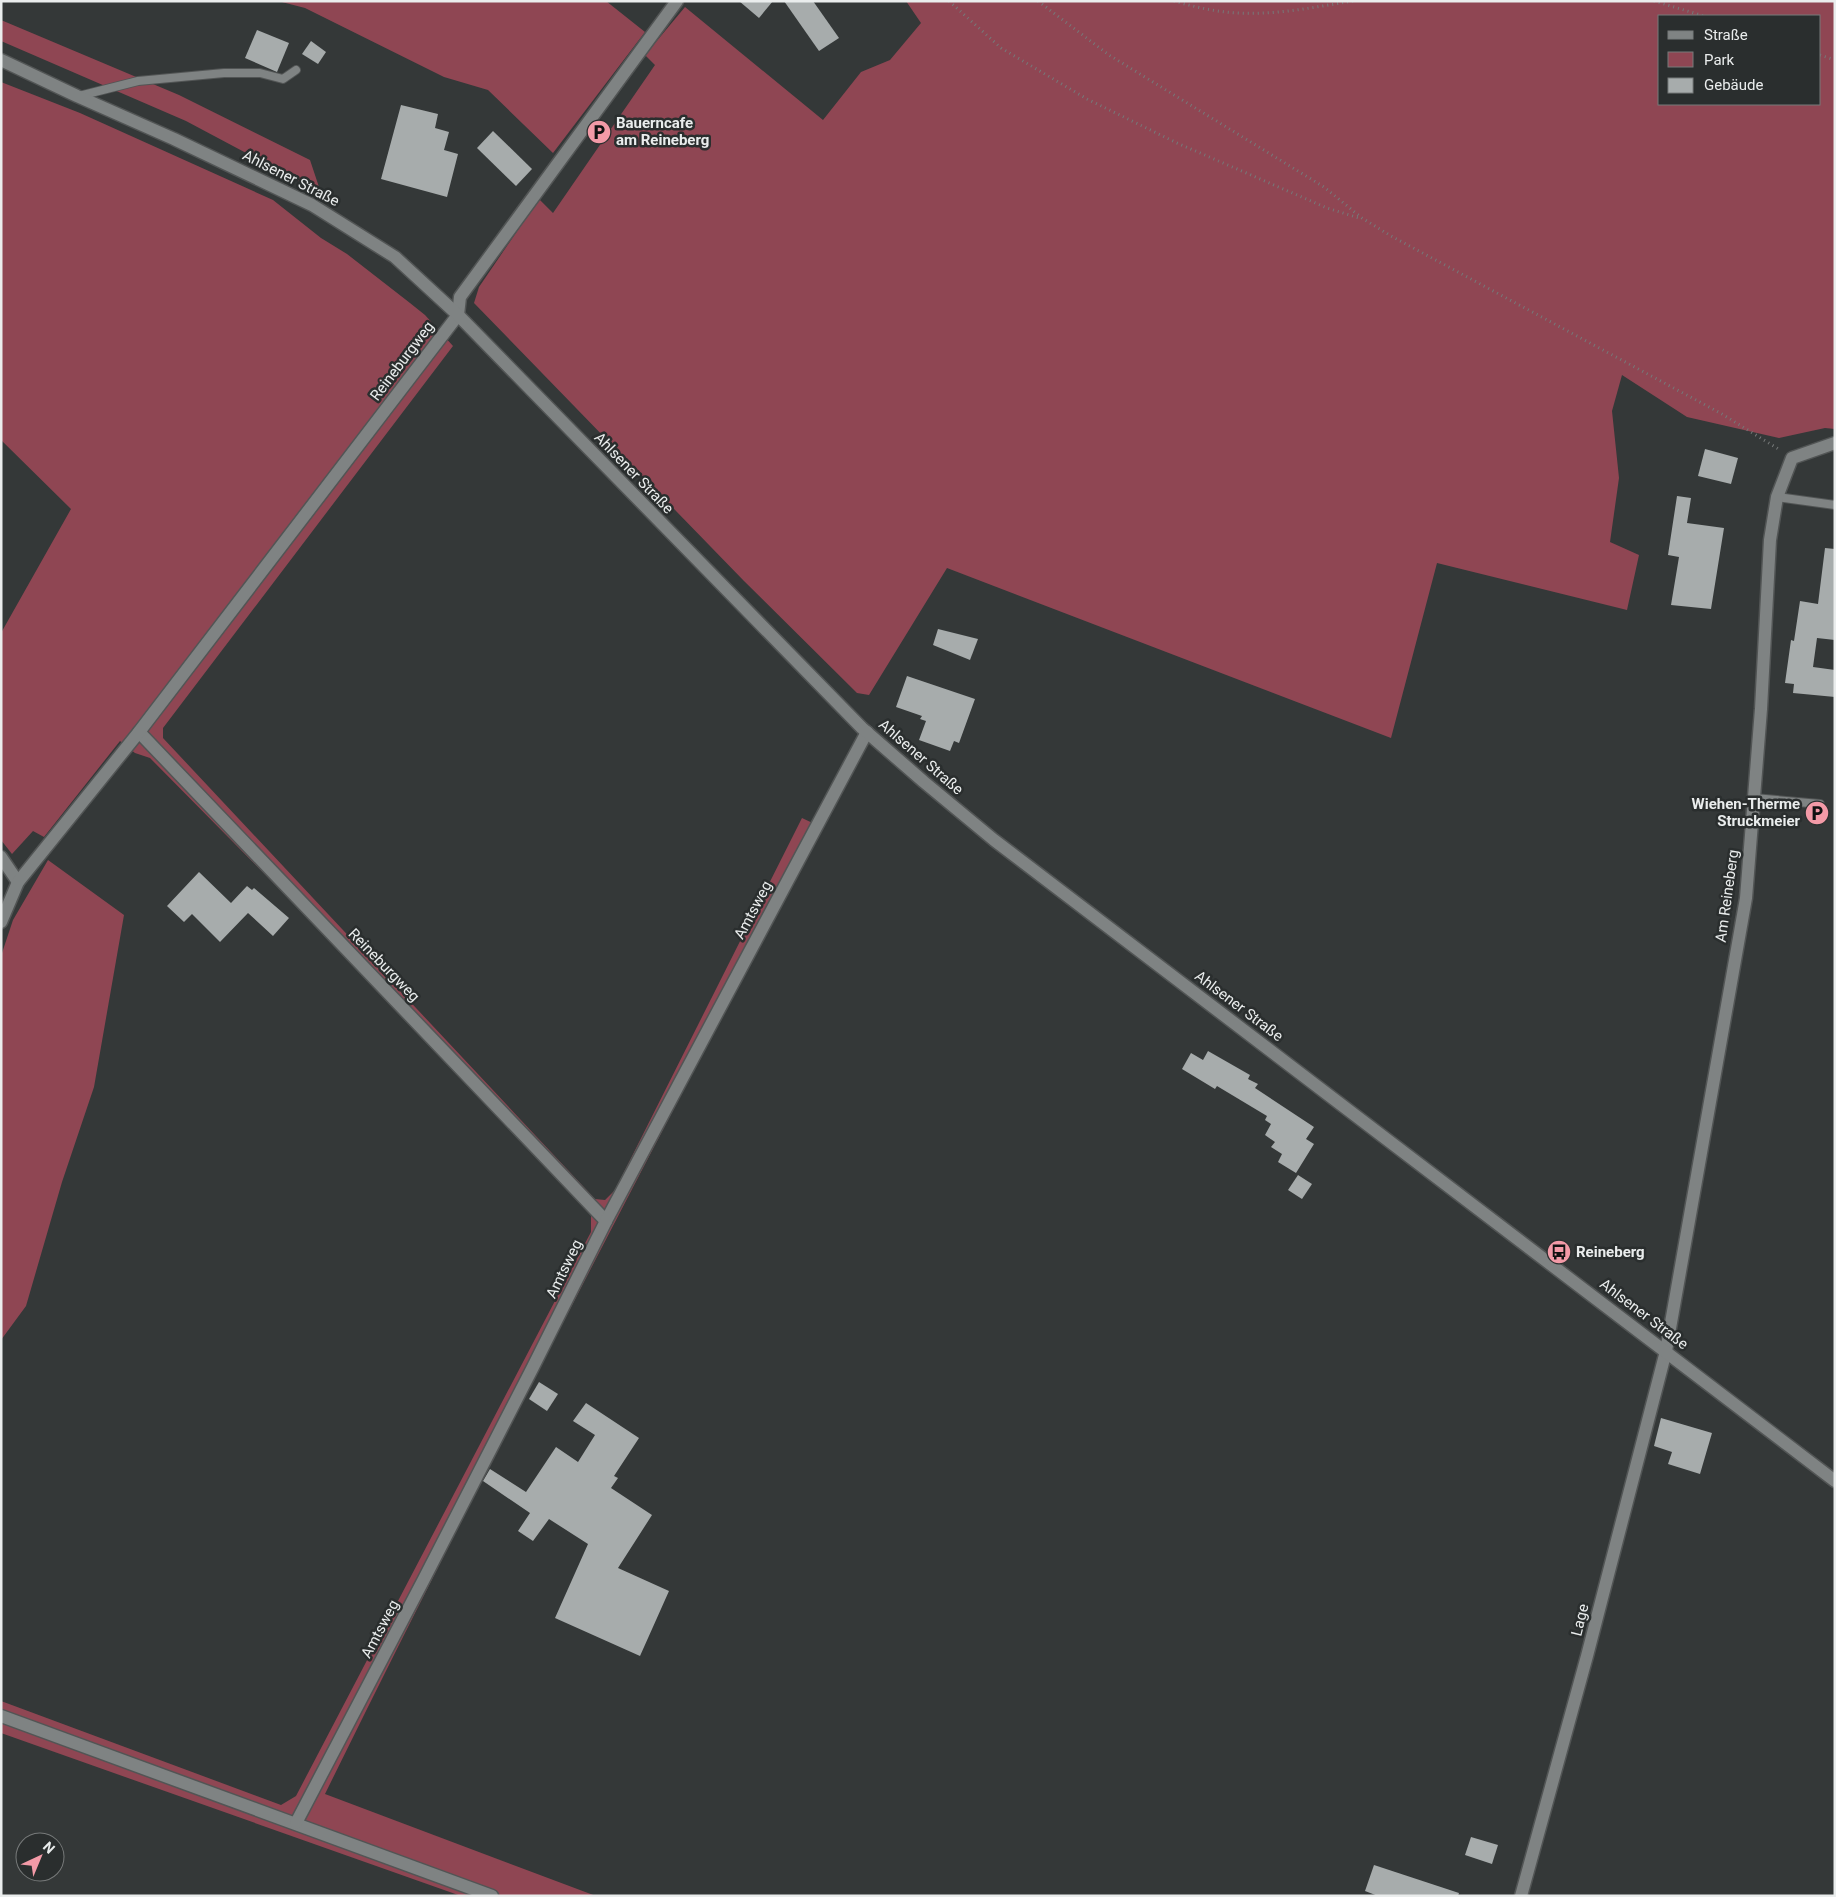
<svg xmlns="http://www.w3.org/2000/svg" width="1836" height="1897" font-family="Roboto,sans-serif">
<rect width="100%" height="100%" fill="#343838"/>
<g fill="#8f4653" fill-rule="evenodd">
<path d="M 278,1 L 606,1 L 645,32 L 553,153 L 488,90 L 444,77 L 305,8 Z"/>
<path d="M 906,1 L 1835,1 L 1835,429 L 1825,428 L 1779,438 L 1687,417 L 1622,375 L 1612,411 L 1619,478 L 1610,542 L 1639,555 L 1627,610 L 1437,563 L 1391,738 L 947,568 L 869,695 L 857,693 L 744,581 L 474,303 L 479,287 L 539,199 L 553,213 L 655,65 L 645,55 L 685,7 L 823,120 L 861,72 L 890,60 L 921,23 ZM 1660,16 L 1820,16 L 1820,104 L 1660,104 Z"/>
<path d="M 1,20 L 179,95 L 310,160 L 321,193 L 186,121 L 1,41 Z"/>
<path d="M 1,82 L 80,113 L 273,200 L 321,238 L 347,254 L 410,303 L 425,315 L 453,346 L 163,728 L 163,738 L 595,1199 L 605,1200 L 615,1190 L 802,818 L 821,827 C 653,1148 485,1469 325,1794 L 596,1896 L 461,1896 L 1,1733 L 1,1701 L 281,1805 L 296,1796 L 591,1232 L 591,1215 L 317,927 L 150,758 L 135,753 L 120,741 L 44,837 L 33,831 L 12,854 L 1,840 L 1,633 L 71,509 L 1,440 Z"/>
<path d="M 48,860 L 124,915 L 94,1087 L 62,1182 L 26,1306 L 1,1340 L 1,956 L 13,920 Z"/>
</g>
<g fill="#a7acac">
<path d="M 739,1 L 773,1 L 759,18 Z"/>
<path d="M 784,1 L 813,1 L 839,38 L 819,51 Z"/>
<path d="M 257,30 L 289,43 L 277,72 L 245,58 Z"/>
<path d="M 311,41 L 326,52 L 318,64 L 302,54 Z"/>
<path d="M 401,105 L 438,114 L 435,128 L 449,132 L 444,150 L 458,154 L 447,197 L 381,179 Z"/>
<path d="M 493,131 L 532,169 L 516,186 L 477,148 Z"/>
<path d="M 1705,449 L 1738,458 L 1731,484 L 1698,476 Z"/>
<path d="M 1677,496 L 1691,498 L 1687,523 L 1724,528 L 1711,609 L 1671,605 L 1679,557 L 1668,555 Z"/>
<path d="M 1825,548 L 1835,549 L 1835,640 L 1817,638 L 1813,667 L 1835,670 L 1835,697 L 1793,693 L 1794,684 L 1785,683 L 1791,640 L 1794,641 L 1800,601 L 1818,604 Z"/>
<path d="M 938,629 L 978,639 L 970,660 L 933,645 Z"/>
<path d="M 907,676 L 975,699 L 959,743 L 954,741 L 950,751 L 919,740 L 926,721 L 920,719 L 922,716 L 896,707 Z"/>
<path d="M 199,872 L 231,903 L 247,886 L 252,890 L 254,888 L 289,918 L 273,936 L 248,913 L 220,942 L 192,914 L 184,922 L 167,906 Z"/>
<path d="M 1208,1051 L 1250,1075 L 1248,1079 L 1258,1084 L 1255,1088 L 1314,1127 L 1306,1139 L 1314,1144 L 1296,1173 L 1278,1162 L 1282,1154 L 1271,1147 L 1275,1142 L 1265,1135 L 1271,1124 L 1265,1120 L 1267,1116 L 1217,1086 L 1215,1089 L 1182,1069 L 1191,1053 L 1203,1060 Z"/>
<path d="M 1298,1175 L 1312,1184 L 1302,1199 L 1288,1190 Z"/>
<path d="M 539,1382 L 558,1394 L 547,1411 L 529,1399 Z"/>
<path d="M 586,1403 L 639,1438 L 614,1476 L 618,1478 L 611,1488 L 652,1515 L 618,1568 L 669,1591 L 640,1656 L 555,1618 L 588,1544 L 549,1519 L 533,1541 L 518,1531 L 530,1513 L 483,1481 L 490,1469 L 526,1492 L 556,1447 L 578,1462 L 595,1435 L 573,1421 Z"/>
<path d="M 1661,1418 L 1712,1433 L 1700,1474 L 1668,1464 L 1672,1452 L 1654,1446 Z"/>
<path d="M 1471,1837 L 1498,1845 L 1492,1864 L 1465,1855 Z"/>
<path d="M 1374,1865 L 1459,1893 L 1458,1896 L 1378,1896 L 1365,1891 Z"/>
</g>
<g fill="none" stroke-linecap="round" stroke-linejoin="round">
<g stroke="#525555" stroke-width="10">
<g id="lane">
<path d="M 79,96 L 138,81 L 224,73 L 260,73 L 283,79 L 296,70"/>
<path d="M 1777,497 L 1835,505"/>
<path d="M 1754,798 L 1820,804"/>
</g>
</g>
<g stroke="#525555" stroke-width="15">
<g id="street">
<path d="M 139,732 L 606,1221"/>
<path d="M 1,857 L 18,882"/>
<path d="M 1,922 L 18,882 L 139,732 L 458,315 L 460,297 L 677,1"/>
<path d="M 1,1716 L 492,1896"/>
<path d="M 296,1823 L 424,1579 L 533,1367 L 606,1221 L 867,732"/>
<path d="M 1521,1896 L 1587,1656 L 1666,1351 L 1746,898 L 1761,709 L 1770,540 L 1777,497 L 1792,458 L 1835,443"/>
</g>
</g>
<g stroke="#525555" stroke-width="15">
<path id="secondary" d="M 1,60 L 77,96 L 174,139 L 312,205 L 395,257 L 458,315 L 862,728 L 924,782 L 994,840 L 1835,1481"/>
</g>
<g stroke="#767979" stroke-width="3" stroke-dasharray="1 4" stroke-linecap="butt">
<path d="M 949,1 L 1001,48 L 1087,99 L 1177,143 L 1327,208 L 1359,218"/>
<path d="M 1038,1 L 1109,55 L 1324,187 L 1362,218 L 1391,236 L 1722,414 L 1780,450"/>
<path d="M 1174,1 C 1195,7 1216,12 1238,13 C 1277,15 1315,7 1353,1"/>
<path d="M 1654,1 L 1704,16"/>
<path d="M 1820,55 L 1835,60"/>
</g>
<use href="#lane" stroke="#7f8383" stroke-width="8"/>
<use href="#street" stroke="#7f8383" stroke-width="12"/>
<use href="#secondary" stroke="#7f8383" stroke-width="12"/>
</g>
<defs>
<g id="parking-disc" transform="scale(1.25)"><circle r="9.5" fill="#f39aa7" stroke="#2a2e2e"/><path d="M-3.5-5.5H1a3.5 3.5 0 0 1 0 7H-1V5.5H-3.5ZM-1-3.4V-.6H.8a1.4 1.4 0 0 0 0-2.8Z" fill="#111"/></g>
<g id="bus-disc" transform="scale(1.25)"><circle r="9.5" fill="#f39aa7" stroke="#2a2e2e"/><path d="M-5-6H5V4H4V6H2V4H-2V6H-4V4H-5ZM-3.5-4V0h7V-4ZM-3.5 1.2v1.5H-2V1.2ZM2 1.2v1.5H3.5V1.2Z" fill="#111"/></g>
</defs>
<g fill-rule="evenodd">
<use href="#parking-disc" x="599" y="132"/>
<use href="#parking-disc" x="1817" y="813"/>
<use href="#bus-disc" x="1559" y="1252"/>
</g>
<g text-anchor="middle" dominant-baseline="central" stroke-width="5" stroke-linejoin="round" paint-order="stroke">
<g font-size="15" font-weight="bold" fill="#eaeded" stroke="#2a2e2e" text-anchor="start">
<text x="616" y="123">Bauerncafe<tspan x="616" dy="17">am Reineberg</tspan></text>
<text x="1800" y="804" text-anchor="end">Wiehen-Therme<tspan x="1800" dy="17">Struckmeier</tspan></text>
<text x="1576" y="1252">Reineberg</text>
</g>
<g font-size="15" fill="#eaeded" stroke="#2a2e2e">
<text transform="translate(291 178) rotate(27)">Ahlsener Straße</text>
<text transform="translate(402 361) rotate(-53)">Reineburgweg</text>
<text transform="translate(634 473) rotate(46)">Ahlsener Straße</text>
<text transform="translate(921 757) rotate(41)">Ahlsener Straße</text>
<text transform="translate(1727 896) rotate(-82)">Am Reineberg</text>
<text transform="translate(753 910) rotate(-62)">Amtsweg</text>
<text transform="translate(384 965) rotate(46)">Reineburgweg</text>
<text transform="translate(1239 1006) rotate(37)">Ahlsener Straße</text>
<text transform="translate(564 1269) rotate(-64)">Amtsweg</text>
<text transform="translate(1644 1314) rotate(37)">Ahlsener Straße</text>
<text transform="translate(1580 1620) rotate(-76)">Lage</text>
<text transform="translate(380 1629) rotate(-62)">Amtsweg</text>
</g>
</g>
<rect width="1836" height="1897" fill="none" stroke="#eaeded" stroke-width="5"/>
<rect x="1658" y="15" width="162" height="90" fill="#2a2e2e" stroke="#777a7a"/>
<rect x="1668" y="31" width="25" height="8" fill="#7f8383" stroke="#777a7a"/>
<text x="1704" y="40" font-size="15" fill="#eaeded">Straße</text>
<rect x="1668" y="52" width="25" height="15" fill="#8f4653" stroke="#777a7a"/>
<text x="1704" y="65" font-size="15" fill="#eaeded">Park</text>
<rect x="1668" y="78" width="25" height="15" fill="#a7acac" stroke="#777a7a"/>
<text x="1704" y="90" font-size="15" fill="#eaeded">Gebäude</text>
<g transform="translate(40 1857) rotate(44)"><circle r="24" fill="#2a2e2e" stroke="#777a7a"/>
<path d="M0-4L9 19L0 12L-9 19Z" fill="#f39aa7"/>
<text y="-8" font-size="14" font-weight="bold" text-anchor="middle" fill="#eaeded">N</text>
</g>
</svg>
